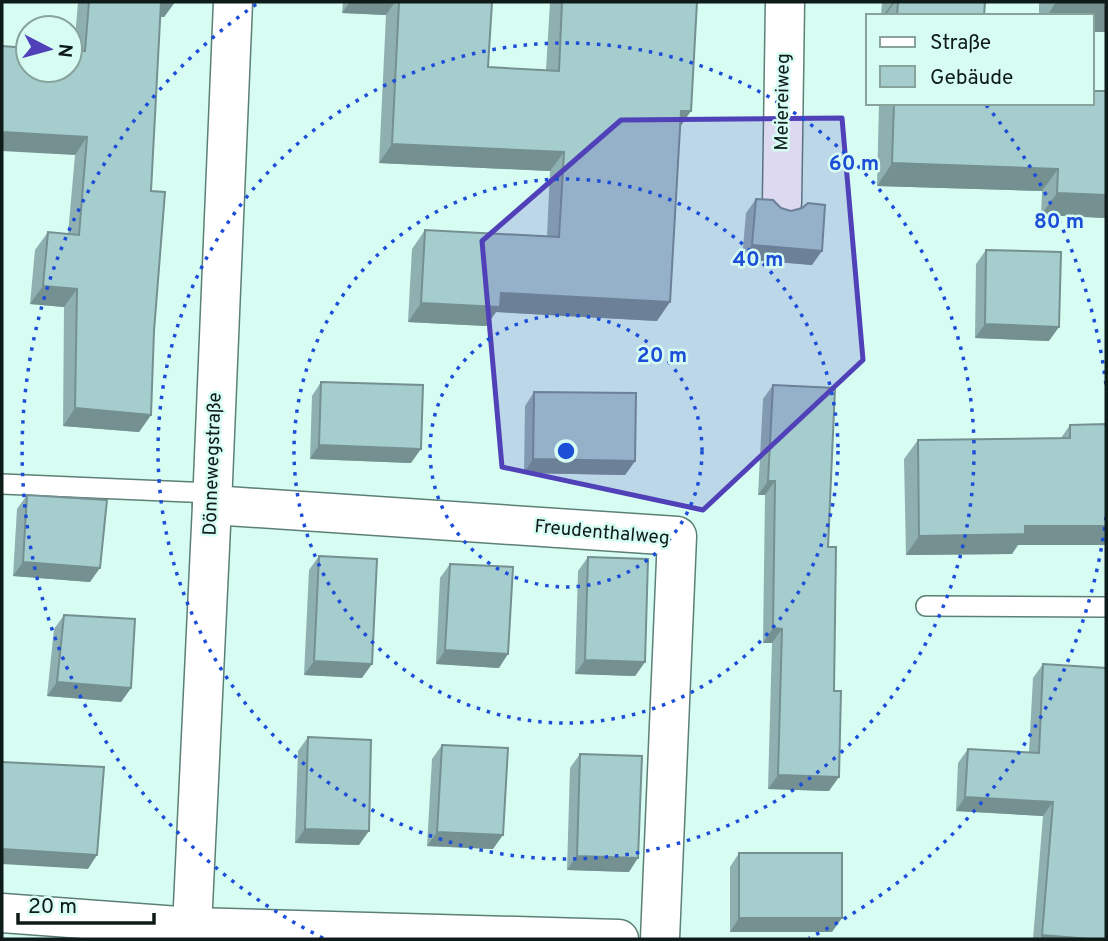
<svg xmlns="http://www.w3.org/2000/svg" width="1108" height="941" font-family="Overpass,sans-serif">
<rect width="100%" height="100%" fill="#d7fdf3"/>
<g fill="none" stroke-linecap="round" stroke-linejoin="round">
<g stroke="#5c7f76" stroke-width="22">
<g id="lane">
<path d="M 2,484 L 212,493"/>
<path d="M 926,606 L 1106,607"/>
</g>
</g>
<g stroke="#5c7f76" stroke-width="41">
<g id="street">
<path d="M 782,203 L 785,2"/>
<path d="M 212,505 L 677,536 L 660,939"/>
<path d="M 2,913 L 192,927 L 619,939"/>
<path d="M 192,927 L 212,505 L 233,2"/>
</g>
</g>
<use href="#lane" stroke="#fff" stroke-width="19"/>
<use href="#street" stroke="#fff" stroke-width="38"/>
</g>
<g fill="#8fb0b1">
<path d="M 78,2 L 175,2 L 164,17 L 160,17 L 151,191 L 154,331 L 151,415 L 139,432 L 63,426 L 64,307 L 30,304 L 35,250 L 48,232 L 68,234 L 75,155 L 74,50 Z"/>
<path d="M 343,2 L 492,2 L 488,67 L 546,70 L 550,2 L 697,2 L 680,127 L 657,321 L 496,312 L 486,326 L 408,322 L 412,249 L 425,230 L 547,236 L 550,171 L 379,163 L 386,15 L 342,13 Z"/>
<path d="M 882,2 L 985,2 L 984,16 L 881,16 Z"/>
<path d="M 1039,2 L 1106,2 L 1092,16 L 1039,16 Z"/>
<path d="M 1106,91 L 1106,218 L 1041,215 L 1042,191 L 877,186 L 879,103 L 1092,103 Z"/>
<path d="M 756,199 L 812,265 L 742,259 L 746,213 Z"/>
<path d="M 986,250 L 1049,341 L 975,338 L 976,264 Z"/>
<path d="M 321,382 L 411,463 L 310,459 L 312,396 Z"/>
<path d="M 773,385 L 828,547 L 829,791 L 768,789 L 772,643 L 763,643 L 765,495 L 758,495 L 763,399 Z"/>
<path d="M 534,392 L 635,461 L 625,475 L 524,473 L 525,406 Z"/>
<path d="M 1106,424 L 1012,554 L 906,555 L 904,459 L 918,440 L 1061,438 L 1070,425 Z"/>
<path d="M 27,495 L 90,582 L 13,576 L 17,509 Z"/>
<path d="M 319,556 L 362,678 L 304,675 L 309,570 Z"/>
<path d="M 588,557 L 645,662 L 635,676 L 575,674 L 578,571 Z"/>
<path d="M 450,564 L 499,668 L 436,664 L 440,578 Z"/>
<path d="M 64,615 L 131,688 L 121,702 L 47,696 L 54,629 Z"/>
<path d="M 1043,664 L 1106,939 L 1033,939 L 1043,816 L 956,811 L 958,763 L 968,749 L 1029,752 L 1033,678 Z"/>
<path d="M 308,737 L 359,845 L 295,843 L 298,751 Z"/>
<path d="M 442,745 L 493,849 L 427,846 L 432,759 Z"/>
<path d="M 580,754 L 629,872 L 567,870 L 570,768 Z"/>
<path d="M 739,853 L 832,932 L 730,932 L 730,867 Z"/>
</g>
<g fill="#749090">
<path d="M 159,2 L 175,2 L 164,17 L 149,16 Z"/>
<path d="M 350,2 L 395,2 L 386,15 L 342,13 Z"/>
<path d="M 893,2 L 895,2 L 885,16 L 883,16 Z"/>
<path d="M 1056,2 L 1106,3 L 1106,32 L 1092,32 L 1092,16 L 1047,16 Z"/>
<path d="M 681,111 L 691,111 L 678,130 Z"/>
<path d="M 2,132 L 87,137 L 75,155 L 2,151 Z"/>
<path d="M 392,144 L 564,152 L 550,171 L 379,163 Z"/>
<path d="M 892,163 L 1058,169 L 1042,191 L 877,186 Z"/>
<path d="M 1057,193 L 1106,195 L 1106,218 L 1041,215 Z"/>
<path d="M 752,245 L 822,251 L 812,265 L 742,259 Z"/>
<path d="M 43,286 L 77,289 L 64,307 L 30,304 Z"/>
<path d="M 501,293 L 670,302 L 657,321 L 496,312 L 486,326 L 408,322 L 421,303 Z"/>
<path d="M 985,324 L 1059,327 L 1049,341 L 975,338 Z"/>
<path d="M 75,408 L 151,415 L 139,432 L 63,426 Z"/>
<path d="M 319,445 L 421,449 L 411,463 L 310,459 Z"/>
<path d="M 533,459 L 635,461 L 625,475 L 524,473 Z"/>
<path d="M 768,481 L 775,481 L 765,495 L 758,495 Z"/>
<path d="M 1025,526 L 1106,526 L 1106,545 L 1017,545 L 1012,554 L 906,555 L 919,536 Z"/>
<path d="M 23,562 L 100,568 L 90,582 L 13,576 Z"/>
<path d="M 773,628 L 782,629 L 772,643 L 763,643 Z"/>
<path d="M 445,650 L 508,654 L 499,668 L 436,664 Z"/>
<path d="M 585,660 L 645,662 L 635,676 L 575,674 Z"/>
<path d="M 314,661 L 372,664 L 362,678 L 304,675 Z"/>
<path d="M 57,682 L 131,688 L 121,702 L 47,696 Z"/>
<path d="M 778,775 L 839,777 L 829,791 L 768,789 Z"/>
<path d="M 965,797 L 1053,802 L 1043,816 L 956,811 Z"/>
<path d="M 305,829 L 369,831 L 359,845 L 295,843 Z"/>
<path d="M 437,832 L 503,835 L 493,849 L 427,846 Z"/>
<path d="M 2,849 L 97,855 L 88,869 L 2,864 Z"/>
<path d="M 577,856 L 638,858 L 629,872 L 567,870 Z"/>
<path d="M 739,918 L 842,918 L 832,932 L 730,932 Z"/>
<path d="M 1042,935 L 1090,939 L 1040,939 Z"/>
</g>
<g fill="#a6cdce" stroke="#749090" stroke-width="2">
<path d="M 89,2 L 161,2 L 151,191 L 165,192 L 154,331 L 151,415 L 75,408 L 77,289 L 43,286 L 48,232 L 79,235 L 87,137 L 2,132 L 2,46 L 28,48 L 28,70 L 70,70 L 70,50 L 85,51 Z"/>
<path d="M 399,2 L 492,2 L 488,67 L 559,71 L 562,2 L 697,2 L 691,111 L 681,111 L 670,302 L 501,293 L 500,307 L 421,303 L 425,230 L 559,237 L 564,152 L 392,144 Z"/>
<path d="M 898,2 L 985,2 L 984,16 L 897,16 Z"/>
<path d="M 1092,91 L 1106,91 L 1106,195 L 1057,193 L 1058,169 L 892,163 L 894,103 L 1092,103 Z"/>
<path d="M 756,199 L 773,200 L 781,208 L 791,211 L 802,208 L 808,203 L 825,205 L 822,251 L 752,245 Z"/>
<path d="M 986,250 L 1061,252 L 1059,327 L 985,324 Z"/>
<path d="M 321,382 L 423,385 L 421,449 L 319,445 Z"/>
<path d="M 773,385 L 835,388 L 828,547 L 836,547 L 834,691 L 841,691 L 839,777 L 778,775 L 782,629 L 773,628 L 775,481 L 768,481 Z"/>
<path d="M 534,392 L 636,393 L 635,461 L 533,459 Z"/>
<path d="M 1106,424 L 1106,526 L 1025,526 L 1025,534 L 919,536 L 918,440 L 1070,438 L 1070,425 Z"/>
<path d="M 27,495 L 107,500 L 100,568 L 23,562 Z"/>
<path d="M 319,556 L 377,559 L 372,664 L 314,661 Z"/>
<path d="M 588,557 L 648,559 L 645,662 L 585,660 Z"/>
<path d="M 450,564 L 513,567 L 508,654 L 445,650 Z"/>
<path d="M 64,615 L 135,619 L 131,688 L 57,682 Z"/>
<path d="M 1043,664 L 1106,668 L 1106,939 L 1090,939 L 1042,935 L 1053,802 L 965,797 L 968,749 L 1039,753 Z"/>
<path d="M 308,737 L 371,740 L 369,831 L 305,829 Z"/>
<path d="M 442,745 L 508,748 L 503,835 L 437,832 Z"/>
<path d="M 580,754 L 642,756 L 638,858 L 577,856 Z"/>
<path d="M 2,762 L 104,767 L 97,855 L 2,849 Z"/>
<rect x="739" y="853" width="103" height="65"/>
</g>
<path fill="#5141b9" fill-opacity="0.2" stroke="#5141b9" stroke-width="5" stroke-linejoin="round" d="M 842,118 L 863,360 L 703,510 L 502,467 L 482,241 L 621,120 Z"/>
<g fill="none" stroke="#1d4ed8" stroke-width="3.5" stroke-dasharray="3.5 7">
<circle cx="566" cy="451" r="136"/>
<circle cx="566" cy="451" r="272"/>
<circle cx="566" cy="451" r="408"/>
<path d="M1106 517A544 544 0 0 1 809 938M323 938A544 544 0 0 1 258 3M986 105A544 544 0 0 1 1106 385"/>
</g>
<g text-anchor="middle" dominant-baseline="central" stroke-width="5" stroke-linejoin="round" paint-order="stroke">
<g font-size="19" fill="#0e1b18" stroke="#d7fdf3">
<text transform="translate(783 102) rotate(-89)">Meiereiweg</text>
<text transform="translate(213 464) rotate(-88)">Dönnewegstraße</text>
<text transform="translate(602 533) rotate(5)">Freudenthalweg</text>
</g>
</g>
<circle cx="566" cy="451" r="10" fill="#1d4ed8" stroke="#d7fdf3" stroke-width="3.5"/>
<g font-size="21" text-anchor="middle" font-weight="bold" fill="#1d4ed8" stroke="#d7fdf3" stroke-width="5" stroke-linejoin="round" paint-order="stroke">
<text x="854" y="170">60 m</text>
<text x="1059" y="228">80 m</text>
<text x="758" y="266">40 m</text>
<text x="662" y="362">20 m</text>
</g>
<rect width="1108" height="941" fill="none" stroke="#0e1b18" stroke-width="7"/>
<rect x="866" y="14" width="228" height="91" fill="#d7fdf3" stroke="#87a39b" stroke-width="2"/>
<rect x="880" y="37" width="35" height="10" fill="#ffffff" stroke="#87a39b" stroke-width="2"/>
<text x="930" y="49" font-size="21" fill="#0e1b18">Straße</text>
<rect x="880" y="66" width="35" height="21" fill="#a6cdce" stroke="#87a39b" stroke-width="2"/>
<text x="930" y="84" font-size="21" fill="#0e1b18">Gebäude</text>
<g transform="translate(49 49) rotate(96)"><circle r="33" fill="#d7fdf3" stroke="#87a39b" stroke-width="2"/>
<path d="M0-5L12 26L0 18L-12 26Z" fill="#5141b9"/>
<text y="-10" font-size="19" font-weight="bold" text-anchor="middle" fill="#0e1b18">N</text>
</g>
<path d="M18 913v10h136v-10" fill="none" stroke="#0e1b18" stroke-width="3.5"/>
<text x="28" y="913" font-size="21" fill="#0e1b18" stroke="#d7fdf3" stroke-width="5" paint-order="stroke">20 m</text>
</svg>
